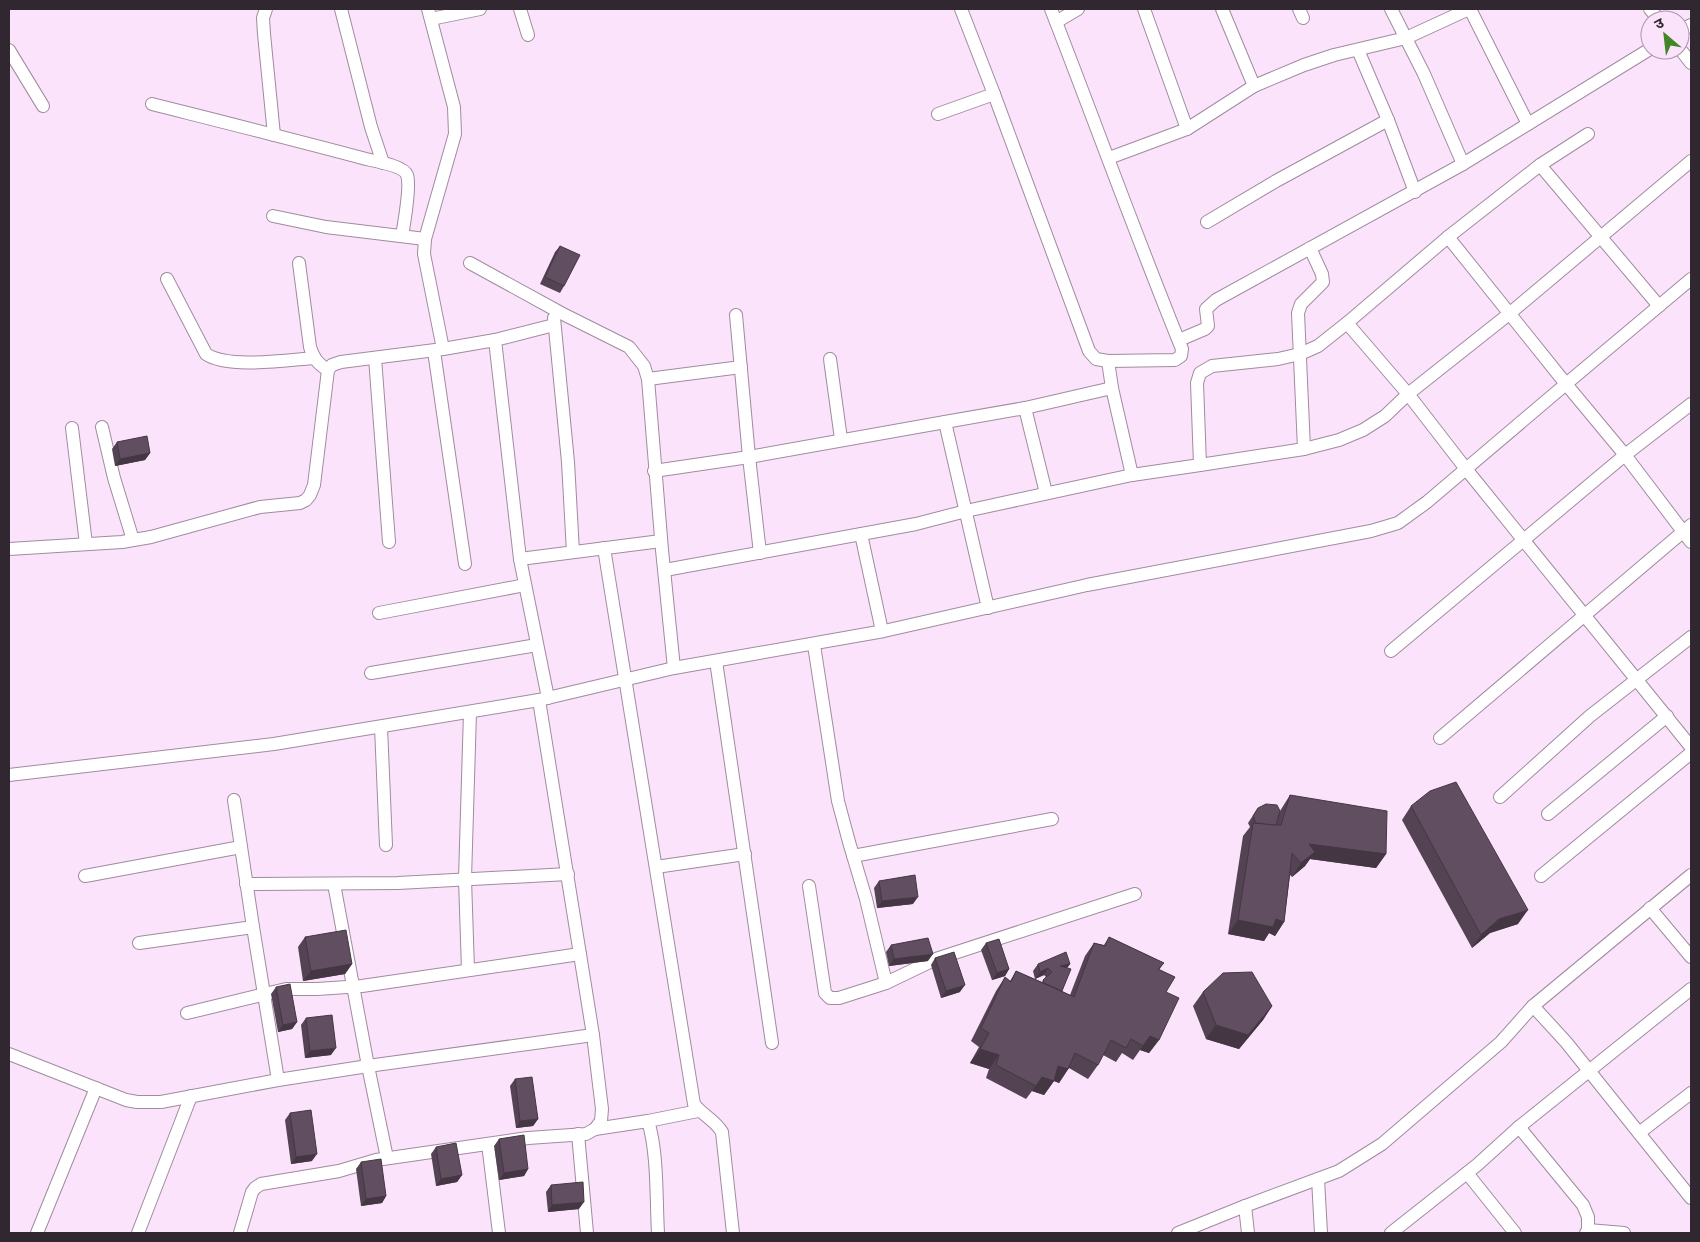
<svg xmlns="http://www.w3.org/2000/svg" width="1700" height="1242" font-family="Arial,'Noto Sans Devanagari',sans-serif">
<rect width="100%" height="100%" fill="#fbe4fb"/>
<g fill="none" stroke-linecap="round" stroke-linejoin="round">
<g stroke="#a08b9f" stroke-width="14">
<g id="minor">
<path d="M 266,9 L 263,18 L 264,34 L 274,135"/>
<path d="M 341,9 L 371,127 L 383,163"/>
<path d="M 428,9 L 454,107 L 455,134 L 425,239 L 424,254 L 443,349"/>
<path d="M 520,9 L 528,35"/>
<path d="M 961,9 L 994,94"/>
<path d="M 1144,9 L 1187,129"/>
<path d="M 1222,9 L 1254,86"/>
<path d="M 1299,9 L 1303,18"/>
<path d="M 1391,9 L 1424,74 L 1463,164"/>
<path d="M 1470,9 L 1528,124"/>
<path d="M 1650,9 L 1659,20"/>
<path d="M 431,19 L 480,9"/>
<path d="M 1056,22 L 1078,9"/>
<path d="M 1680,31 L 1691,25"/>
<path d="M 1680,49 L 1691,63"/>
<path d="M 9,50 L 43,106"/>
<path d="M 1358,50 L 1388,120 L 1415,192"/>
<path d="M 152,104 C 223,122 295,140 366,159 C 375,161 404,166 407,175 C 411,185 404,224 402,236"/>
<path d="M 938,114 L 994,94 L 1089,351 L 1096,359 L 1108,361 L 1175,360 L 1181,356 L 1182,349 C 1136,236 1095,122 1051,9"/>
<path d="M 1109,158 L 1187,129 L 1254,86 L 1304,65 L 1334,55 L 1406,38 L 1469,9"/>
<path d="M 1691,161 L 1509,314 L 1408,394 L 1385,416 L 1363,430 L 1339,440 L 1304,449 L 1200,465 L 1197,383 L 1200,373 L 1212,366 L 1278,359 L 1300,354 L 1318,346 L 1347,323 L 1408,394 L 1466,469 L 1691,747"/>
<path d="M 1540,165 L 1659,306"/>
<path d="M 273,216 L 326,227 L 425,239"/>
<path d="M 1207,222 L 1276,181 L 1388,120"/>
<path d="M 299,263 L 310,347 C 314,359 318,364 328,370"/>
<path d="M 470,263 L 561,313 L 629,347 L 644,366 L 648,379 L 662,550 L 674,668"/>
<path d="M 167,279 L 206,354 C 228,369 287,360 314,358"/>
<path d="M 1691,279 L 1566,384 L 1625,455 L 1691,542"/>
<path d="M 736,315 L 749,457 L 760,553"/>
<path d="M 554,318 L 568,462 L 573,552"/>
<path d="M 1347,323 L 1448,237 L 1540,165 L 1588,134"/>
<path d="M 495,340 L 520,559 L 548,698"/>
<path d="M 1179,340 L 1205,329 L 1208,326 L 1206,309 L 1216,300 L 1463,164 L 1650,49"/>
<path d="M 434,351 L 465,564"/>
<path d="M 375,358 L 389,542"/>
<path d="M 830,359 L 841,439"/>
<path d="M 1108,361 L 1112,388 L 1132,475"/>
<path d="M 648,379 L 741,367"/>
<path d="M 1025,408 L 1046,493"/>
<path d="M 945,422 L 988,608"/>
<path d="M 102,427 L 114,478 L 133,540"/>
<path d="M 72,428 L 86,544"/>
<path d="M 1304,449 L 1298,313 L 1301,304 L 1323,282 L 1322,274 L 1310,248"/>
<path d="M 654,471 L 749,457 L 945,422 L 1025,408 L 1112,388"/>
<path d="M 861,534 L 882,631"/>
<path d="M 604,548 L 694,1104 C 702,1115 715,1120 722,1132 L 733,1233"/>
<path d="M 9,549 L 122,542 L 151,537 L 260,507 L 300,503 L 306,500 L 310,495 L 314,485 L 328,370 L 332,365 L 341,362 L 443,349 L 495,340 L 554,325"/>
<path d="M 520,559 L 661,541"/>
<path d="M 665,570 L 916,524 L 966,511 L 1132,475 L 1200,465"/>
<path d="M 379,613 L 525,585"/>
<path d="M 814,645 L 838,801 L 849,842 L 866,899 L 886,983 L 936,959 L 1135,894"/>
<path d="M 1391,651 L 1625,455 L 1691,404"/>
<path d="M 716,661 L 772,1043"/>
<path d="M 371,673 L 537,645"/>
<path d="M 381,727 L 386,845"/>
<path d="M 1440,738 L 1691,525"/>
<path d="M 9,775 L 274,744 L 539,700 L 674,668 L 884,631 L 1087,585 L 1371,531 L 1398,523 L 1427,502 L 1566,384 L 1448,237"/>
<path d="M 1500,797 L 1590,716 L 1691,637"/>
<path d="M 234,800 L 253,927 L 278,1080"/>
<path d="M 1548,814 L 1667,716"/>
<path d="M 853,856 L 1052,819"/>
<path d="M 656,867 L 745,854"/>
<path d="M 1691,875 L 1533,1006 L 1566,1042 L 1691,1198"/>
<path d="M 85,876 L 241,847"/>
<path d="M 1541,876 L 1691,753"/>
<path d="M 246,884 L 398,883 L 568,874"/>
<path d="M 334,884 L 368,1066 L 387,1158"/>
<path d="M 809,886 L 825,993 L 830,998 L 839,998 L 886,983"/>
<path d="M 1650,908 L 1691,957"/>
<path d="M 139,943 L 253,927"/>
<path d="M 468,970 L 465,879 L 470,712"/>
<path d="M 187,1013 L 286,989 L 317,989 L 362,986 L 580,954"/>
<path d="M 9,1054 L 126,1100 L 137,1102 L 161,1102 L 278,1080 L 368,1066 L 593,1035"/>
<path d="M 648,1121 L 698,1111"/>
<path d="M 1519,1127 L 1691,989"/>
<path d="M 595,1129 L 648,1121 C 658,1153 656,1199 658,1233"/>
<path d="M 1639,1133 L 1691,1093"/>
<path d="M 578,1134 L 587,1233"/>
<path d="M 488,1144 L 499,1233"/>
<path d="M 1467,1173 L 1515,1233"/>
<path d="M 1318,1179 L 1321,1233"/>
<path d="M 37,1233 L 96,1088"/>
<path d="M 138,1233 L 191,1096"/>
<path d="M 240,1233 L 252,1192 L 255,1188 L 261,1184 L 339,1171 L 376,1160 L 528,1138 L 586,1134 L 595,1129 L 601,1121 L 602,1109 L 593,1035 L 539,700"/>
<path d="M 1178,1233 L 1245,1206"/>
<path d="M 1248,1233 L 1245,1206 L 1339,1171 L 1382,1144 L 1501,1042 L 1533,1006"/>
<path d="M 1391,1233 L 1477,1165 L 1519,1127 L 1583,1205 L 1588,1217 L 1588,1230"/>
<path d="M 1586,1233 L 1588,1230 L 1624,1233"/>
</g>
</g>
<use href="#minor" stroke="#fff" stroke-width="12"/>
</g>
<g fill="#534353">
<path d="M 560,246 L 564,286 L 560,293 L 540,284 L 555,252 Z"/>
<path d="M 117,442 L 150,453 L 145,460 L 115,466 L 112,449 Z"/>
<path d="M 1290,795 L 1386,854 L 1376,868 L 1310,859 L 1305,866 L 1292,877 L 1290,875 L 1284,922 L 1275,936 L 1269,933 L 1264,941 L 1228,934 L 1243,836 L 1250,827 L 1248,823 L 1258,808 L 1280,811 Z"/>
<path d="M 1411,806 L 1518,924 L 1490,933 L 1472,948 L 1402,820 Z"/>
<path d="M 879,881 L 913,904 L 877,908 L 874,888 Z"/>
<path d="M 305,937 L 352,964 L 345,974 L 303,981 L 298,947 Z"/>
<path d="M 1109,937 L 1164,963 L 1159,970 L 1166,992 L 1159,1040 L 1149,1053 L 1140,1050 L 1133,1060 L 1122,1053 L 1116,1062 L 1103,1055 L 1098,1065 L 1088,1079 L 1069,1068 L 1059,1083 L 1054,1081 L 1044,1095 L 1032,1091 L 1026,1099 L 986,1078 L 989,1069 L 970,1063 L 979,1047 L 971,1041 L 996,991 L 1005,977 L 1010,981 L 1016,971 L 1042,982 L 1046,977 L 1044,975 L 1035,979 L 1033,971 L 1038,964 L 1070,964 L 1067,968 L 1062,991 L 1070,995 L 1085,956 L 1094,943 L 1104,945 Z"/>
<path d="M 986,943 L 1009,969 L 1005,976 L 992,980 L 981,950 Z"/>
<path d="M 891,945 L 928,961 L 889,966 L 886,952 Z"/>
<path d="M 935,958 L 960,992 L 941,998 L 931,965 Z"/>
<path d="M 276,987 L 297,1022 L 292,1029 L 278,1032 L 271,994 Z"/>
<path d="M 1203,992 L 1272,1006 L 1263,1020 L 1239,1049 L 1206,1039 L 1193,1006 Z"/>
<path d="M 306,1018 L 331,1055 L 305,1058 L 301,1025 Z"/>
<path d="M 515,1079 L 538,1119 L 533,1126 L 516,1128 L 510,1086 Z"/>
<path d="M 290,1113 L 312,1161 L 291,1164 L 285,1120 Z"/>
<path d="M 499,1139 L 528,1169 L 524,1176 L 499,1180 L 494,1146 Z"/>
<path d="M 436,1147 L 462,1175 L 457,1182 L 436,1186 L 431,1154 Z"/>
<path d="M 361,1162 L 386,1196 L 382,1203 L 361,1206 L 356,1169 Z"/>
<path d="M 551,1185 L 579,1209 L 548,1212 L 546,1192 Z"/>
</g>
<g fill="#443743">
<path d="M 150,453 L 145,460 L 115,466 L 120,459 Z"/>
<path d="M 1309,844 L 1386,854 L 1376,868 L 1310,859 L 1305,866 L 1292,877 L 1301,863 Z"/>
<path d="M 918,897 L 913,904 L 877,908 L 882,901 Z"/>
<path d="M 1528,910 L 1518,924 L 1490,933 L 1472,948 L 1481,935 L 1499,919 Z"/>
<path d="M 1276,919 L 1284,922 L 1275,936 L 1269,933 L 1264,941 L 1228,934 L 1238,920 Z"/>
<path d="M 933,954 L 928,961 L 889,966 L 894,959 Z"/>
<path d="M 352,964 L 345,974 L 303,981 L 311,971 Z"/>
<path d="M 1070,964 L 1065,971 L 1060,966 Z"/>
<path d="M 1048,968 L 1044,975 L 1035,979 L 1040,972 Z"/>
<path d="M 1009,969 L 1005,976 L 992,980 L 997,973 Z"/>
<path d="M 965,985 L 960,992 L 941,998 L 946,991 Z"/>
<path d="M 1272,1006 L 1263,1020 L 1239,1049 L 1206,1039 L 1216,1025 Z"/>
<path d="M 297,1022 L 292,1029 L 278,1032 L 283,1025 Z"/>
<path d="M 1150,1036 L 1159,1040 L 1149,1053 L 1140,1050 Z"/>
<path d="M 336,1048 L 331,1055 L 305,1058 L 310,1051 Z"/>
<path d="M 980,1049 L 999,1055 L 989,1069 L 970,1063 Z"/>
<path d="M 1058,1066 L 1068,1069 L 1059,1083 L 1054,1081 L 1044,1095 L 1032,1091 L 1042,1077 Z"/>
<path d="M 538,1119 L 533,1126 L 516,1128 L 520,1121 Z"/>
<path d="M 317,1154 L 312,1161 L 291,1164 L 296,1157 Z"/>
<path d="M 528,1169 L 524,1176 L 499,1180 L 504,1173 Z"/>
<path d="M 462,1175 L 457,1182 L 436,1186 L 441,1179 Z"/>
<path d="M 386,1196 L 382,1203 L 361,1206 L 366,1199 Z"/>
<path d="M 584,1202 L 579,1209 L 548,1212 L 552,1205 Z"/>
</g>
<g fill="#614e60" stroke="#443743">
<path d="M 560,246 L 580,255 L 564,286 L 545,277 Z"/>
<path d="M 147,436 L 150,453 L 120,459 L 117,442 Z"/>
<path d="M 1456,782 L 1528,910 L 1499,919 L 1481,935 L 1411,806 L 1430,791 Z"/>
<path d="M 1290,795 L 1387,811 L 1386,854 L 1309,844 L 1315,852 L 1301,863 L 1292,853 L 1284,922 L 1276,919 L 1273,927 L 1238,920 L 1253,823 L 1281,825 Z"/>
<path d="M 1266,804 L 1277,805 L 1280,811 L 1276,825 L 1275,825 L 1256,823 L 1253,816 L 1258,808 Z"/>
<path d="M 915,875 L 918,897 L 882,901 L 879,881 Z"/>
<path d="M 346,930 L 352,964 L 311,971 L 305,937 Z"/>
<path d="M 1109,937 L 1164,963 L 1158,969 L 1175,977 L 1166,992 L 1179,998 L 1159,1040 L 1150,1036 L 1143,1046 L 1131,1039 L 1126,1048 L 1111,1040 L 1098,1065 L 1075,1053 L 1068,1069 L 1058,1066 L 1054,1081 L 1042,1077 L 1036,1086 L 996,1065 L 999,1055 L 980,1049 L 989,1033 L 981,1028 L 1005,977 L 1011,982 L 1016,971 L 1074,997 L 1094,943 L 1105,946 Z"/>
<path d="M 928,938 L 933,954 L 894,959 L 891,945 Z"/>
<path d="M 999,939 L 1009,969 L 997,973 L 986,943 Z"/>
<path d="M 954,952 L 965,985 L 946,991 L 935,958 Z"/>
<path d="M 1066,952 L 1070,964 L 1060,966 L 1071,969 L 1062,991 L 1044,983 L 1043,980 L 1052,972 L 1048,968 L 1040,972 L 1038,964 Z"/>
<path d="M 1252,972 L 1272,1006 L 1248,1035 L 1216,1025 L 1203,992 L 1223,973 Z"/>
<path d="M 290,984 L 297,1022 L 283,1025 L 276,987 Z"/>
<path d="M 332,1015 L 336,1048 L 310,1051 L 306,1018 Z"/>
<path d="M 532,1077 L 538,1119 L 520,1121 L 515,1079 Z"/>
<path d="M 311,1110 L 317,1154 L 296,1157 L 290,1113 Z"/>
<path d="M 524,1135 L 528,1169 L 504,1173 L 499,1139 Z"/>
<path d="M 456,1143 L 462,1175 L 441,1179 L 436,1147 Z"/>
<path d="M 381,1159 L 386,1196 L 366,1199 L 361,1162 Z"/>
<path d="M 583,1182 L 584,1202 L 552,1205 L 551,1185 Z"/>
</g>
<rect width="1700" height="1242" fill="none" stroke="#302730" stroke-width="20"/>
<g transform="translate(1665 35) rotate(332)"><circle r="24" fill="#fbe4fb" stroke="#aa98aa"/>
<path d="M0-4L9 19L0 12L-9 19Z" fill="#438527"/>
<text y="-8" font-size="14" font-weight="bold" text-anchor="middle" fill="#302730">उ</text>
</g>
</svg>
